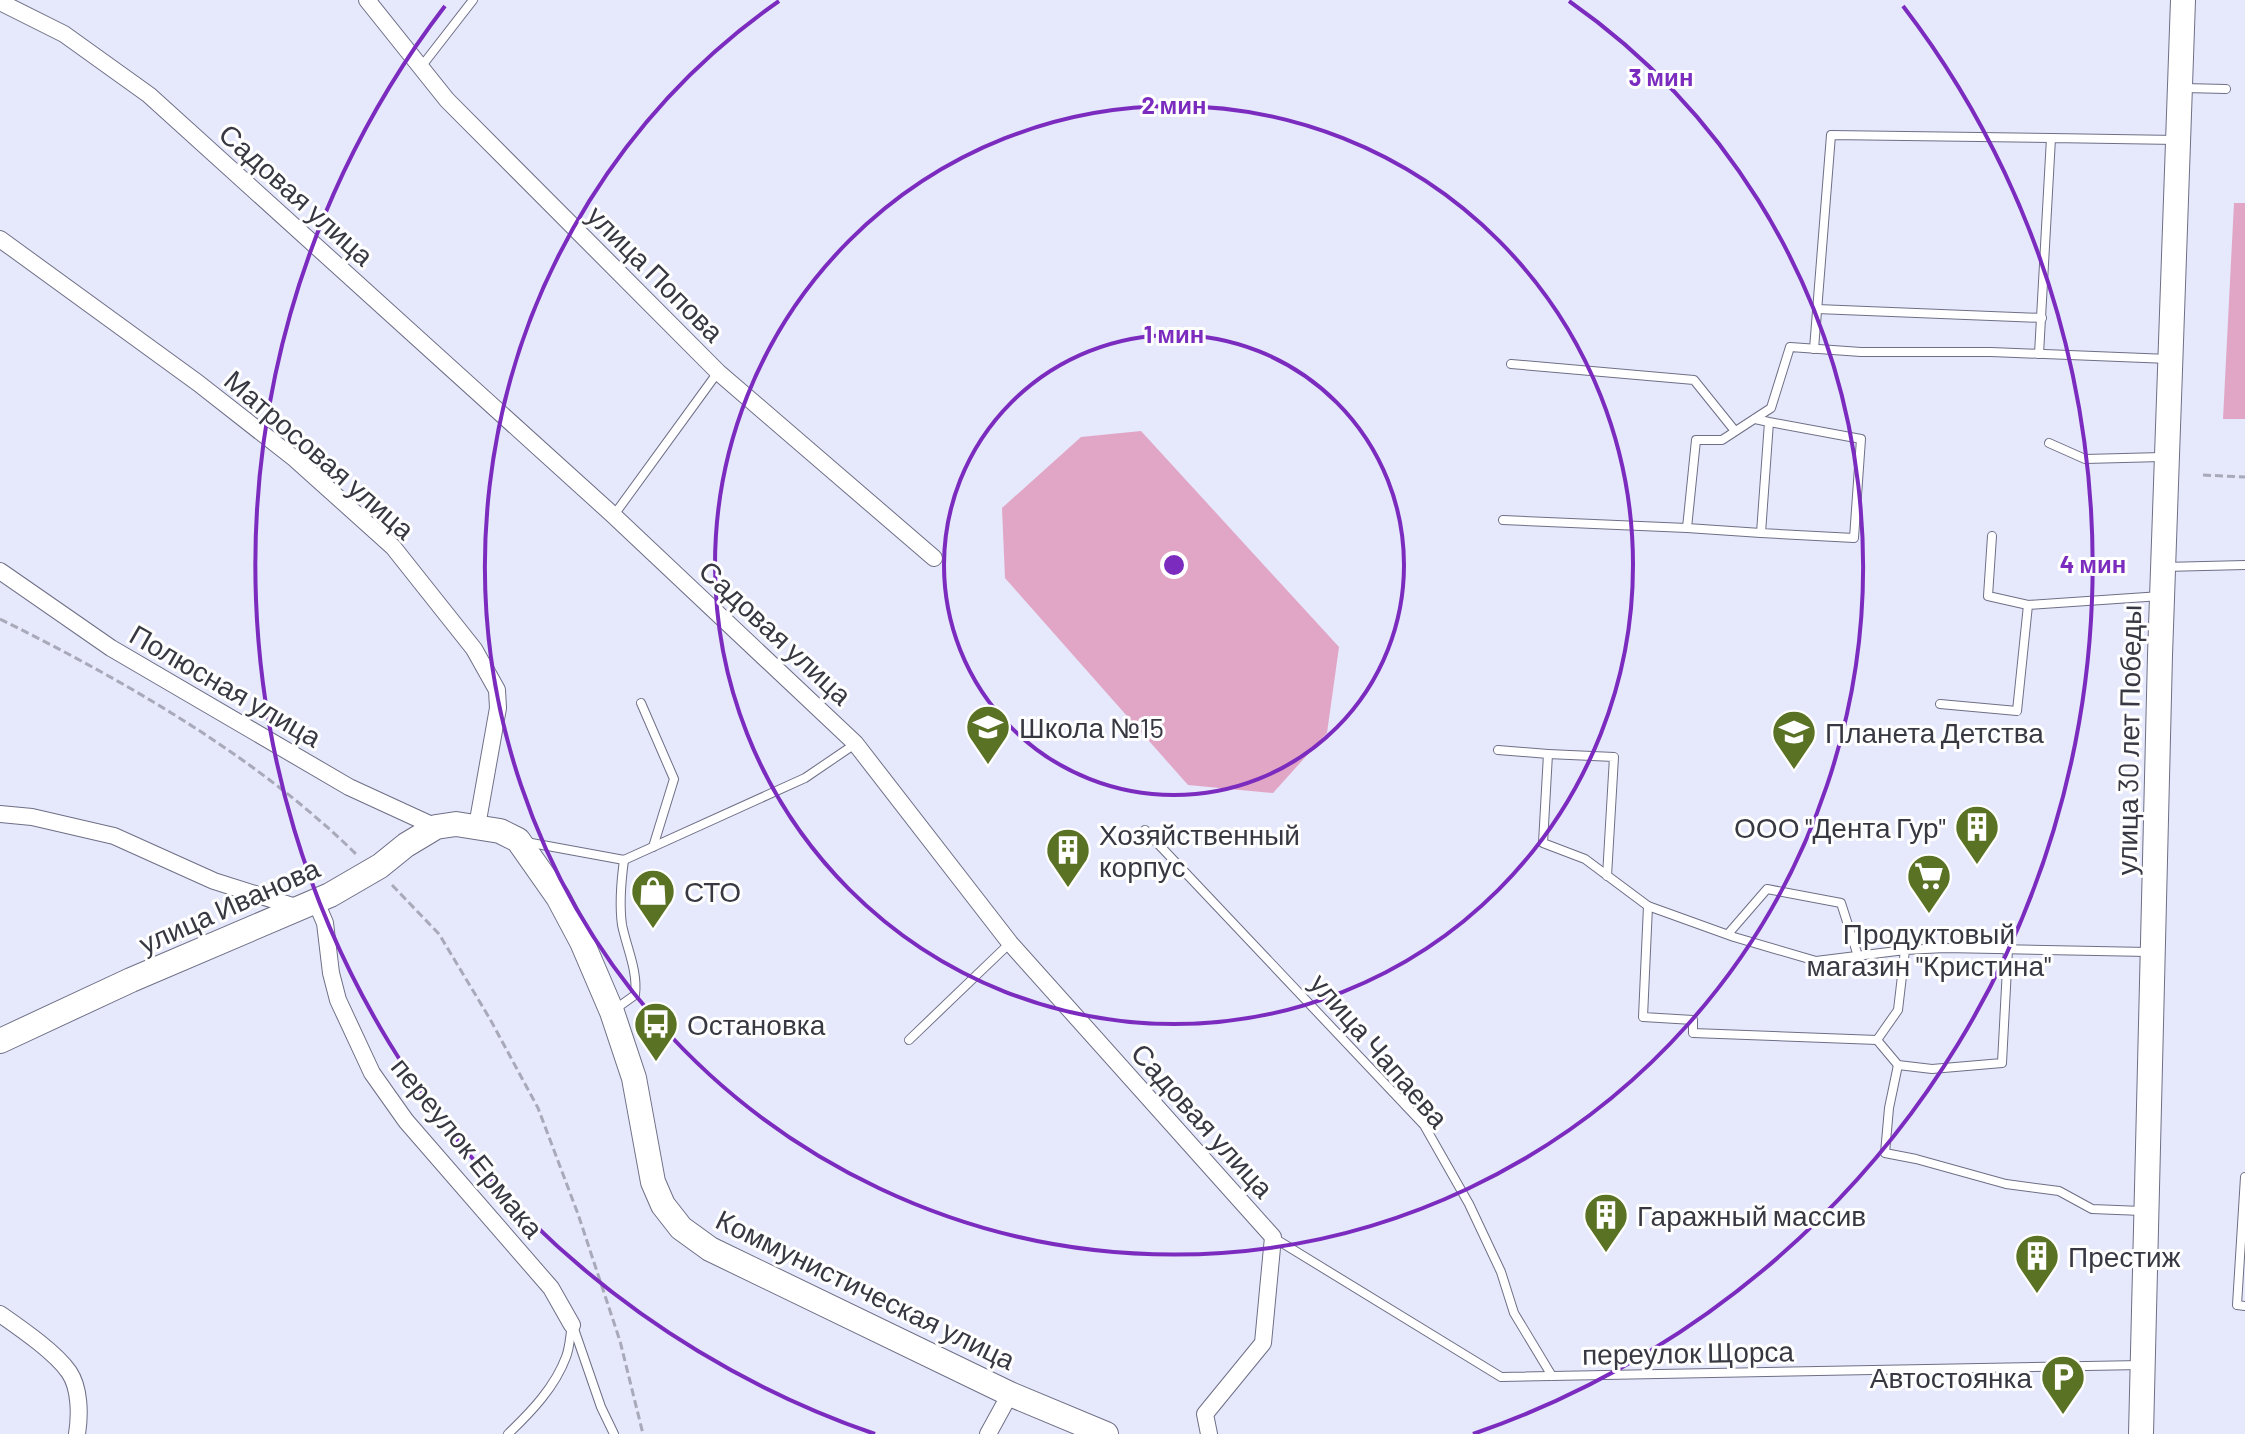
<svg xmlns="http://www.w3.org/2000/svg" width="2245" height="1434" font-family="Barlow,sans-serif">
<rect width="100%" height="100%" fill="#e6e8fc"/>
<g fill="#e1a6c6">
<path d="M 2234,203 L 2245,203 L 2245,419 L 2223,419 Z"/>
<path d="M 1141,431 L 1339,647 L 1327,733 L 1273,793 L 1188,785 L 1005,578 L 1002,508 L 1081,437 Z"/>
</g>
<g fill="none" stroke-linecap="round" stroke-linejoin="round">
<g stroke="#6e6f86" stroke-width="10">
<g id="lane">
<path d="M 421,67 L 473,0"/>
<path d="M 2184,88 L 2226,89"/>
<path d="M 1817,309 L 2042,318"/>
<path d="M 1814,349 L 1831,135 L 2051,138"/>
<path d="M 2039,354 L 2051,138 L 2177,140"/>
<path d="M 1511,364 L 1694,380 L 1735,431"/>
<path d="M 1755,419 L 1769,422 L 1861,439 L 1854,538 L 1761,533 L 1769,422"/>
<path d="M 2049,443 L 2085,459 L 2162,457"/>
<path d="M 614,515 L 718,372"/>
<path d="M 1503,520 L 1687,528 L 1696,440 L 1722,440 L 1771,408 L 1790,347 L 1861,352 L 1991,352 L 2169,359"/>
<path d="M 1687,528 L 1761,533"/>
<path d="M 1992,536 L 1988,596 L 2028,605"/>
<path d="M 2164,567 L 2245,565"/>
<path d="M 641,703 L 674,779 L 653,847"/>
<path d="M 1940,704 L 2017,711 L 2028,605 L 2161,596"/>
<path d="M 1498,750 L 1548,754 L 1543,843 L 1585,859 L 1648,906"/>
<path d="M 1548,754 L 1614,757 L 1607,876"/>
<path d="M 1145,830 L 1424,1125 L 1469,1204 L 1501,1272 L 1514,1313 L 1552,1376"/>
<path d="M 526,842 L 624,860 L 805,778 L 855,744"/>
<path d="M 1728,934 L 1767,889 L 1841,903 L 1858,956"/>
<path d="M 1905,950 L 1816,961 L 1734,937 L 1648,906 L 1643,1017 L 1693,1020 L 1693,1033 L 1877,1040 L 1898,1010 L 1905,950 L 1945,948 L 2148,952"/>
<path d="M 614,1010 L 635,995 C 638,971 627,949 622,925 C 619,903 621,882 624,860"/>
<path d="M 909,1040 L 1010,943"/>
<path d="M 1877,1040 L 1898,1065 L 1932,1069 L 2002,1063 L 2008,949"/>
<path d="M 1898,1065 L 1889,1108 L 1885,1153 L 1916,1159 L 2006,1184 L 2059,1191 L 2092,1209 L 2142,1211"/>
<path d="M 2245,1177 L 2237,1305 L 2245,1306"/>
<path d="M 1274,1238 L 1501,1377 L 2141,1365"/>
<path d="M 573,1326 L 601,1407 L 614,1434"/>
<path d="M 508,1434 C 531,1412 555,1387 566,1357 C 570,1347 570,1335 572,1325"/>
</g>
</g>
<g stroke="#6e6f86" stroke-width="18">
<g id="street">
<path d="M 367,0 L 447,100 L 718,372 L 934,558"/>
<path d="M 0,2 L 64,34 L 149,95 L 613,515 L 855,743 L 1010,943 L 1273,1237 L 1263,1343 L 1205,1414 L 1209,1434"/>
<path d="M 0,239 L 198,383 L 295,459 L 393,547 L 474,649 L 497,690 L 498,708 L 477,826"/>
<path d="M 0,571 L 111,648 L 349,787 L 436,827"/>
<path d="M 0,814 L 32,817 L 114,836 L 214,881 L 299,908"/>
<path d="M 316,902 L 325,923 L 331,973 L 338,1000 L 372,1073 L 406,1121 L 551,1288 L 572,1325"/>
<path d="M 0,1314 C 20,1328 55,1352 69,1372 C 80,1388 80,1415 77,1434"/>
<path d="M 988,1434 L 1010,1394"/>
</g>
</g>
<g stroke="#6e6f86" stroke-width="26">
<g id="secondary">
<path d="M 0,1041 L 131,980 L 330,895 L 380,866 L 406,845 L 436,827 L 456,824 L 500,831 L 518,840 L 558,897 L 582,942 L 612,1012 L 634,1078 L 653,1182 L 663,1205 L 681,1228 L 710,1249 L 1010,1394 L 1106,1434"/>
<path d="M 2141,1434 L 2160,655 L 2183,0"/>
</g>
</g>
<g stroke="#a8a9b9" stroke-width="3" stroke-dasharray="8 4" stroke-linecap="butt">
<path d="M 2203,475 L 2245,477"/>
<path d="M 0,619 C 125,681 256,756 356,854"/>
<path d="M 392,885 L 439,934 L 490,1019 L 538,1108 L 578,1214 L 620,1341 L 643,1434"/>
</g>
<use href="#lane" stroke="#fff" stroke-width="8"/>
<use href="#street" stroke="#fff" stroke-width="16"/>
<use href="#secondary" stroke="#fff" stroke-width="24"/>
</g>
<g fill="none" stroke="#7b2cbf" stroke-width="4">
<circle cx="1174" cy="565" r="230"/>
<circle cx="1174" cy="565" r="459"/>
<path d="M1569 1A689 689 0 1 1 779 1"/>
<path d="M875 1434A919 919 0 0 1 445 6M1903 6A919 919 0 0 1 1473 1434"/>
</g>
<defs>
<g id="school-pin" transform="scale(2.3)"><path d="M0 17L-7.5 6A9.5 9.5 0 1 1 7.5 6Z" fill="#5a7224" stroke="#fff"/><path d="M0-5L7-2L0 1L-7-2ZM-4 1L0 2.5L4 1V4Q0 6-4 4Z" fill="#fff"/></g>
<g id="building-pin" transform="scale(2.3)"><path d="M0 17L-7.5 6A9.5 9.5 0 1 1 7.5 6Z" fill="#5a7224" stroke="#fff"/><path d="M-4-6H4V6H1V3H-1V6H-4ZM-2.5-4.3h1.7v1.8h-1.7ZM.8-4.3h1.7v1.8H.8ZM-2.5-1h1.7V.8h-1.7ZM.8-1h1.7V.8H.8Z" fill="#fff"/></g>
<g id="supermarket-pin" transform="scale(2.3)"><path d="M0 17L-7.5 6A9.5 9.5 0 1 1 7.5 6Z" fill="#5a7224" stroke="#fff"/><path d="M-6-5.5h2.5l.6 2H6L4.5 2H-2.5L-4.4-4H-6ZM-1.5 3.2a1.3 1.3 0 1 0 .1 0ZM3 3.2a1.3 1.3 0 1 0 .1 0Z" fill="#fff"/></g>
<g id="shop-pin" transform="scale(2.3)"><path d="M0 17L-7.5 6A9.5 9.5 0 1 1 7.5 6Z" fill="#5a7224" stroke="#fff"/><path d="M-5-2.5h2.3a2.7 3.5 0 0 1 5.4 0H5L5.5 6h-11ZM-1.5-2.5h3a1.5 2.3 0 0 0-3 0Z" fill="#fff"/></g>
<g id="bus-pin" transform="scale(2.3)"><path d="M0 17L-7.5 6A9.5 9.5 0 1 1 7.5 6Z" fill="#5a7224" stroke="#fff"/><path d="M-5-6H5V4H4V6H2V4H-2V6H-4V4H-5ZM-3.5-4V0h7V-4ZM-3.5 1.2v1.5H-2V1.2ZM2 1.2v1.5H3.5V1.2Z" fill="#fff"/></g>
<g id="parking-pin" transform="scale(2.3)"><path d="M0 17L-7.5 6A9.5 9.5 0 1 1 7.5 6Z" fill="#5a7224" stroke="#fff"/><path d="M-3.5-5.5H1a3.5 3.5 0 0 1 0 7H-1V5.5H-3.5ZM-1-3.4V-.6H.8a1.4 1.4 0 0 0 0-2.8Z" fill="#fff"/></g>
</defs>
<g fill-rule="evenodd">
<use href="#school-pin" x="988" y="727"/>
<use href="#school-pin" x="1794" y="732"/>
<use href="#building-pin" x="1977" y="827"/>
<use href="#building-pin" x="1068" y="850"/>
<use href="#supermarket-pin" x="1929" y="876"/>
<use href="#shop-pin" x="653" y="891"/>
<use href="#bus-pin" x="656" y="1024"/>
<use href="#building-pin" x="1606" y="1215"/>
<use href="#building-pin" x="2037" y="1256"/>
<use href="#parking-pin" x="2063" y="1377"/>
</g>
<g text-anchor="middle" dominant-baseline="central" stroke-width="6" stroke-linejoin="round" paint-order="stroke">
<g font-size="28" fill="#383842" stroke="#fff">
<text transform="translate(297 194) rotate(42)">Садовая улица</text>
<text transform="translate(656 273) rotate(45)">улица Попова</text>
<text transform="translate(320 454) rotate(41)">Матросовая улица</text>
<text transform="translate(776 632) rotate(43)">Садовая улица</text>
<text transform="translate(226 685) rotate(30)">Полюсная улица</text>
<text transform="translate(2128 740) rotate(-89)">улица 30 лет Победы</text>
<text transform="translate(229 905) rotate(-24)">улица Иванова</text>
<text transform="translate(1380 1050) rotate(49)">улица Чапаева</text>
<text transform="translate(1203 1120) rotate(48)">Садовая улица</text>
<text transform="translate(468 1147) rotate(51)">переулок Ермака</text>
<text transform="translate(866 1289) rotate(26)">Коммунистическая улица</text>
<text transform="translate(1688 1352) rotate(-1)">переулок Щорса</text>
</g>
<g font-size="28" fill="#383842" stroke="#fff" text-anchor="start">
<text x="1019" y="727">Школа №15</text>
<text x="1825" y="732">Планета Детства</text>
<text x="1946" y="827" text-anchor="end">ООО "Дента Гур"</text>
<text x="1099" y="834">Хозяйственный<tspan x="1099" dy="32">корпус</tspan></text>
<text x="684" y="891">СТО</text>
<text x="1929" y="933" text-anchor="middle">Продуктовый<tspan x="1929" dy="32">магазин "Кристина"</tspan></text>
<text x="687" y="1024">Остановка</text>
<text x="1637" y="1215">Гаражный массив</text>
<text x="2068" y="1256">Престиж</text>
<text x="2032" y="1377" text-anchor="end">Автостоянка</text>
</g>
</g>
<circle cx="1174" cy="565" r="12" fill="#7b2cbf" stroke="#fff" stroke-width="4"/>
<g font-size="24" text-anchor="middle" font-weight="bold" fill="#7b2cbf" stroke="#fff" stroke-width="6" stroke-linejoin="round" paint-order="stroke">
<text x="1661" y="86">3 мин</text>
<text x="1174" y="114">2 мин</text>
<text x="1174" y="343">1 мин</text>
<text x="2093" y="573">4 мин</text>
</g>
</svg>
